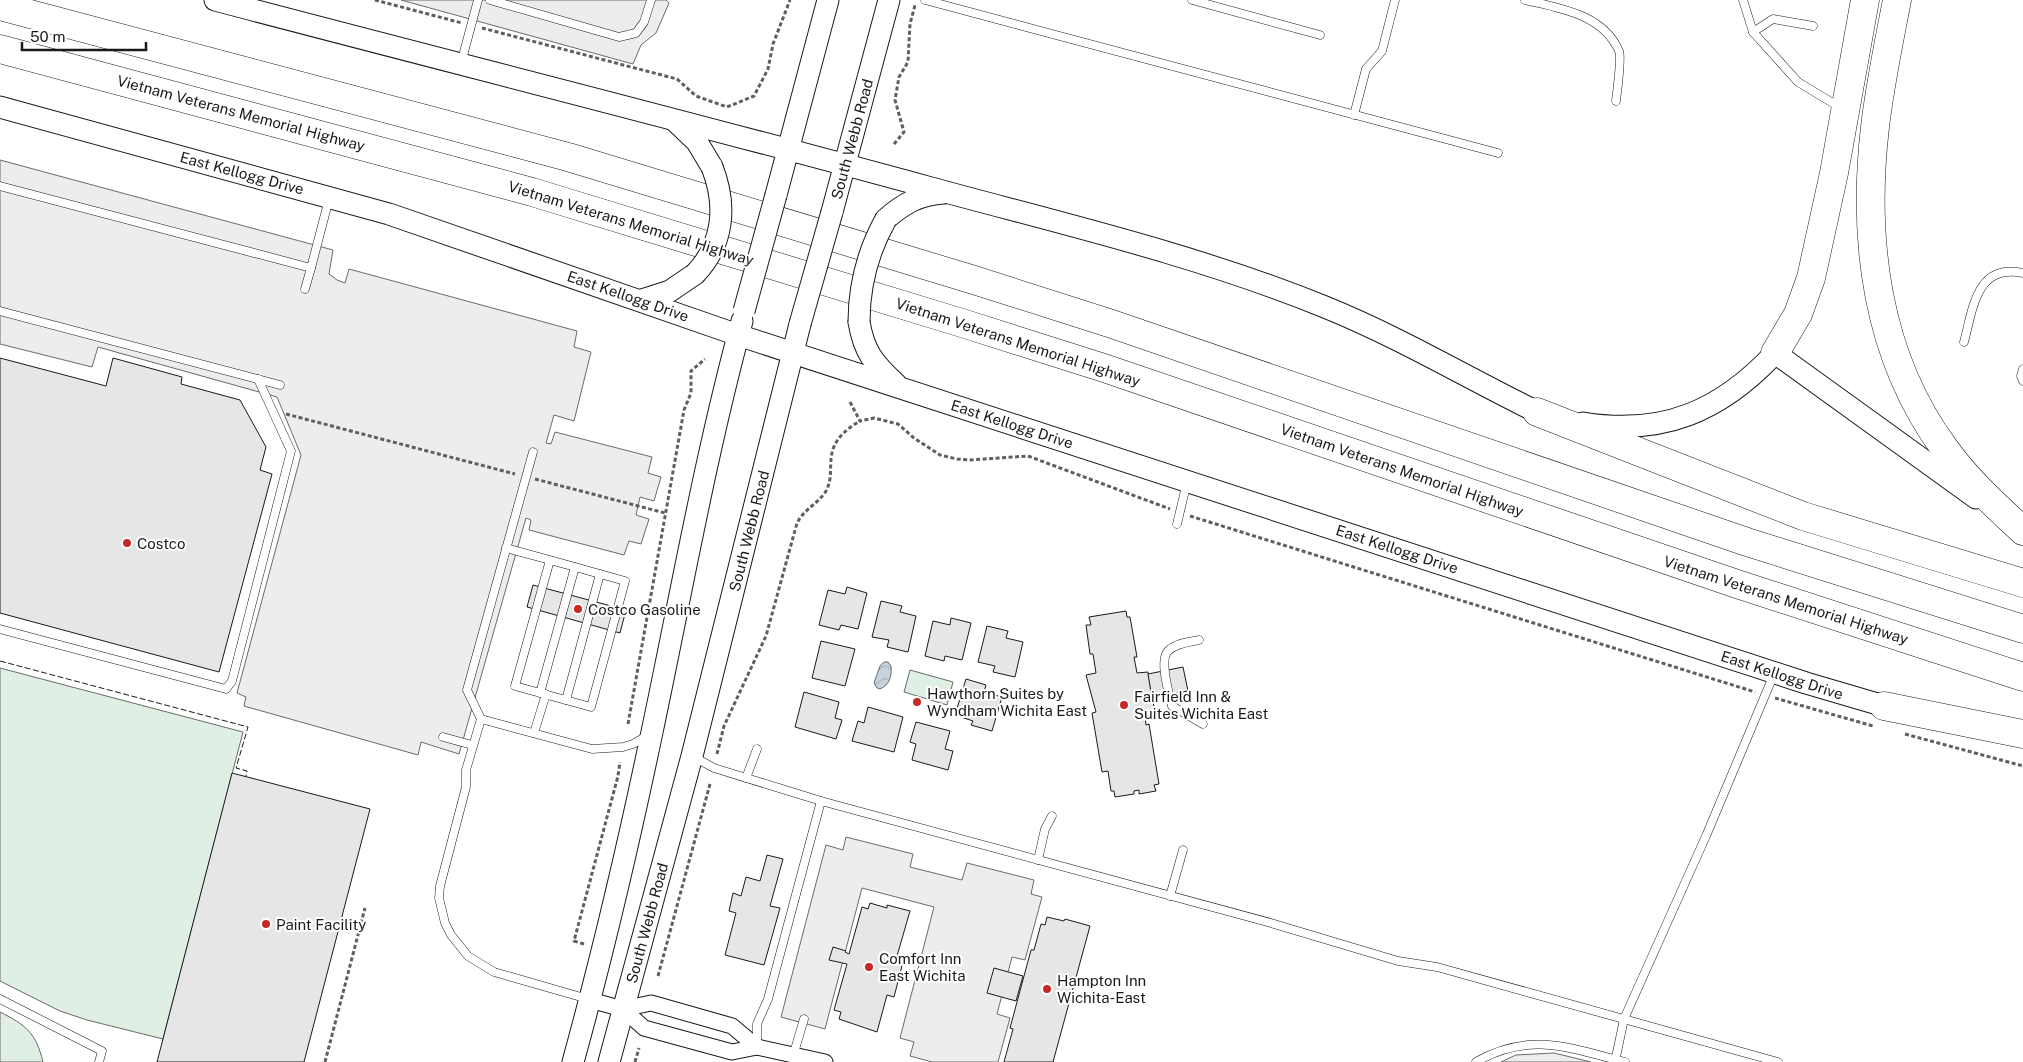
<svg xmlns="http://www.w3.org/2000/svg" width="2023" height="1062" font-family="'Public Sans',sans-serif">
<defs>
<pattern id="water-waves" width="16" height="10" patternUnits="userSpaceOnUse" patternTransform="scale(1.25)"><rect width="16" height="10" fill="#c6d2dc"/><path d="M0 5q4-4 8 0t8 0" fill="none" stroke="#aab4bc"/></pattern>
</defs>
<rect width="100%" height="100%" fill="#fff"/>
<g fill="#e0efe3" stroke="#6a6a6a">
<path d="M 0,668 L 243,732 L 163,1039 L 87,1020 L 60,1011 L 0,981 Z"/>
<path d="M 910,670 L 953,682 L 947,705 L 904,692 Z"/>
<path d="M 0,1012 C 26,1025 36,1033 43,1062 L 0,1062 Z"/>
</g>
<g fill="#ededed" stroke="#6a6a6a">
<path d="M 401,0 L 666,0 L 669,3 L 656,33 L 641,45 L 633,64 Z"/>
<path d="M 0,160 L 333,250 L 329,274 L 337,280 L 345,283 L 349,269 L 577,331 L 574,347 L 591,352 L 574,421 L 554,415 L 546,443 L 551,444 L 555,432 L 652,457 L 648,473 L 661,477 L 654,501 L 640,497 L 636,515 L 649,519 L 641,544 L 629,541 L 624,555 L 529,530 L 531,520 L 526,518 L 459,754 L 421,742 L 418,755 L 244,706 L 246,697 L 237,693 L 301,455 L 277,397 L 98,347 L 92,367 L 0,344 Z"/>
<path d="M 846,837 L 913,854 L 910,867 L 962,880 L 967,863 L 1034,880 L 1031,894 L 1042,897 L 1025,960 L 1012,957 L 997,1014 L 1010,1018 L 998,1062 L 932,1062 L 910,1056 L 914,1042 L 900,1038 L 934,907 L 862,888 L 825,1029 L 781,1017 L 826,845 L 843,850 Z"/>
<path d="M 1554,1053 L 1591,1062 L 1501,1062 L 1516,1055 Z"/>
</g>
<path fill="url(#water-waves)" stroke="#6a6a6a" d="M 884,662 L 888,662 L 891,666 C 892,675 890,685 880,689 L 877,688 L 874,683 L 880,666 Z"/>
<g fill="#e6e6e6" stroke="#1a1a1a">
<path d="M 0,358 L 106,386 L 113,358 L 182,377 L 181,384 L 240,400 L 266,447 L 260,470 L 272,474 L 219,672 L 0,613 Z"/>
<path d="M 533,585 L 626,610 L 620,633 L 527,607 Z"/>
<path d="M 847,587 L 867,593 L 858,629 L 841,625 L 839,630 L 819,625 L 828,590 L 845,594 Z"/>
<path d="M 881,601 L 902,606 L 900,612 L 916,616 L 908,652 L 887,647 L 889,640 L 872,637 Z"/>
<path d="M 1126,611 L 1127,617 L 1130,617 L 1137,657 L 1134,657 L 1137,673 L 1148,672 L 1155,713 L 1145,715 L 1146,725 L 1149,724 L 1159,784 L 1154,785 L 1156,791 L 1139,794 L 1139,790 L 1134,791 L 1134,794 L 1115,797 L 1114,791 L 1111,791 L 1108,771 L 1102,772 L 1092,713 L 1096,712 L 1086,675 L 1096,673 L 1093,654 L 1090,654 L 1086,625 L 1091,625 L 1089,617 Z"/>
<path d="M 951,618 L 971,623 L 962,660 L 945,656 L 944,661 L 925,656 L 933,621 L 950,625 Z"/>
<path d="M 987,626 L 1008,631 L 1006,638 L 1023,642 L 1015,677 L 993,672 L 995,666 L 978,662 Z"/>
<path d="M 821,641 L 855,649 L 845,686 L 812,678 Z"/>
<path d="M 1183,667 L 1188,691 L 1152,698 L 1148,674 Z"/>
<path d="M 966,679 L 986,685 L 984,692 L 1002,697 L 992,731 L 971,725 L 973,721 L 955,715 Z"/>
<path d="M 804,692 L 839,702 L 835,718 L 842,720 L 836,739 L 795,727 Z"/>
<path d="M 868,707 L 903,717 L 894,752 L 852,741 L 858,721 L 864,723 Z"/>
<path d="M 916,722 L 950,731 L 945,749 L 953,751 L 948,770 L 912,760 L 916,744 L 910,742 Z"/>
<path d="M 232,773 L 370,809 L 304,1062 L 157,1062 Z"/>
<path d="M 767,855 L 783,859 L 770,906 L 780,908 L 764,965 L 725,955 L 736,913 L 729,911 L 733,893 L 741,896 L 746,877 L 760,881 Z"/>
<path d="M 870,903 L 887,908 L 887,905 L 910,911 L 897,956 L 904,958 L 894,997 L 887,995 L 877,1032 L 839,1019 L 841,1012 L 834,1010 L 847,964 L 829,960 L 833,947 L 846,951 L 845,952 L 849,954 L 862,907 L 868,909 Z"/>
<path d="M 1047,917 L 1064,921 L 1065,919 L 1090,926 L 1053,1062 L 1004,1062 L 1013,1029 L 1010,1028 L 1031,950 L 1034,950 L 1041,924 L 1045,925 Z"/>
<path d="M 994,968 L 1023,976 L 1016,1001 L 987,993 Z"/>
</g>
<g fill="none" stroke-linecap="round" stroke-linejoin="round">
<g stroke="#1a1a1a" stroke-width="9">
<g id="service">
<path d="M 490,0 L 619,37 L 636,33 L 644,22 L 651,0"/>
<path d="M 925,0 L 1498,153"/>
<path d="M 1192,0 L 1320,35"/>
<path d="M 1525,0 C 1559,8 1603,14 1619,51 C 1622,58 1617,91 1616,101"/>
<path d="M 1743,0 L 1753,32 L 1798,82 L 1841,108"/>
<path d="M 1753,32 L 1773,19 L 1813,26"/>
<path d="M 461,63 L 478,0"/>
<path d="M 1354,115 L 1366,69 L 1382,51 L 1395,0"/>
<path d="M 0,186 L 311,268 L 329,199"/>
<path d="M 305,289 L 311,268"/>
<path d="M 0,311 L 280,385"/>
<path d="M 1964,342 C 1973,309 1976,263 2023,273"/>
<path d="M 2023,369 L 2021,376 L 2023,381"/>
<path d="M 533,452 L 467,690 L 481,719 L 466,770 L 466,787 L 440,886 L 439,898 L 445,923 L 451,935 L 468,956 L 494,972 L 588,999"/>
<path d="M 1177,524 L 1187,482"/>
<path d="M 506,548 L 550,560 L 515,686 L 591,707 L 625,581 L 550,560"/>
<path d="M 0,629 L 226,689 L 232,681 L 291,451 L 258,379"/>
<path d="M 1199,640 C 1189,642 1177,643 1169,650 C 1158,659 1169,693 1172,706 L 1203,724"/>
<path d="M 540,693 L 575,567"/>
<path d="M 566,700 L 600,574"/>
<path d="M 481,719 L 592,749 L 623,747 L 633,744 L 647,736"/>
<path d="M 534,733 L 546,694"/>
<path d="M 443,737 L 472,745"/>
<path d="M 694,757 L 714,768 L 821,801 L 1271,923 L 1398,961 L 1437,967 L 1778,1062"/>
<path d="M 746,778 L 757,749"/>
<path d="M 1038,860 L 1045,829 L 1052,816"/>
<path d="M 1170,896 L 1183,850"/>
<path d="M 0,999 L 102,1051 L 99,1062"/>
<path d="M 757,1047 L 757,1024 L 768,999 L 821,801"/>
<path d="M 793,1056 L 804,1019"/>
<path d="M 1476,1062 C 1529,1031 1570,1048 1625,1062"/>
<path d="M 1615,1062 L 1624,1019 L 1706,836 L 1774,674"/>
</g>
</g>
<g stroke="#1a1a1a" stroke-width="17">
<g id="minor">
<path d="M 590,1000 L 623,1009 L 651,1003 L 732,1026 L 757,1047 L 825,1062"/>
<path d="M 623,1009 L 644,1028 L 732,1052 L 757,1047"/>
</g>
</g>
<g stroke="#1a1a1a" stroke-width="23">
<g id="secondary">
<path d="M 215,0 C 454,63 693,123 931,188 C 1063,224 1197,255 1325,307 C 1399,337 1466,377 1537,412 L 1551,416"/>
<path d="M 0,107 L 389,214 L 738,335 L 1806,683 L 1898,710"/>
<path d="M 675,121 L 697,142 L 712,167"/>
<path d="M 776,195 L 828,0"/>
<path d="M 832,212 L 889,0"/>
<path d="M 886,219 C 903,204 920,194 944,193"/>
<path d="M 642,300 L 670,291 L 695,274"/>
<path d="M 859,322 C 864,352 874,364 896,384"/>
<path d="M 1583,423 C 1663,436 1721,411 1775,353 L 1976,498"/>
<path d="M 573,1062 C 603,953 629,842 652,732 C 681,595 705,457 742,321"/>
<path d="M 609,1062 L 692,756 L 800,324"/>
</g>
</g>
<g stroke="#1a1a1a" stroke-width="29">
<g id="motorway">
<path d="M 1897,0 C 1889,42 1880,84 1875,127 C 1862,239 1876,356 1945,449 C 1967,480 1995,505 2023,531"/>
<path d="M 0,6 L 568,157 L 974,280 L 1112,324 L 1747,542 L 2023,629"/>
<path d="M 0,49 L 532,192 L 962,323 L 1104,368 L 1737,584 L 2023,677"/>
<path d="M 1775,353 L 1798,314 L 1811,278 L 1834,173 L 1865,0"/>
<path d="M 1537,412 L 1803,516 L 2023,583"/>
<path d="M 1884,706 L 2023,734"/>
</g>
</g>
<g stroke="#5f5f5f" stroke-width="3" stroke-dasharray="4 2.5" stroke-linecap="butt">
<path d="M 375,0 L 462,23"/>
<path d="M 482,28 L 677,79 L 696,96 L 727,107 L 754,96 L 768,69 L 773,44 L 790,0"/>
<path d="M 894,144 L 904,132 L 895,100 L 899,77 L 908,62 L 910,24 L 915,5"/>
<path d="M 850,402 L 860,421 L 874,418 L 898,424 L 914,438 L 940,455 L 957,459 L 970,460 L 1028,456 L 1170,509"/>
<path d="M 286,414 L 515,474"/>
<path d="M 535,479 L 665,513"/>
<path d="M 1190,516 L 1755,692"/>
<path d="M 1775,698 L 1873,726"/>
<path d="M 628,724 L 684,410 L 691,393 L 691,371 L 705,359"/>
<path d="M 1905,734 L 2023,766"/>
<path d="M 717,754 L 724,726 L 766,636 L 797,523 C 804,509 818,504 826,491 C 833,478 829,466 832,453 C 835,438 848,428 860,421"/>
<path d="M 584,944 L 574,941 L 618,776 L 620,762"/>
<path d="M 658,976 L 710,784"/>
<path d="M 325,1062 L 365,908"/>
<path d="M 635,1062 L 639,1048"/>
</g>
<use href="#service" stroke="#fff" stroke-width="8"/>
<use href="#minor" stroke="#fff" stroke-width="15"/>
<use href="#secondary" stroke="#fff" stroke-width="21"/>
<use href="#motorway" stroke="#fff" stroke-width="28"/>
<g stroke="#1a1a1a" stroke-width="23" stroke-linecap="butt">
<g id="secondary-bridge">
<path d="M 695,274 C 724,244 727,205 712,167"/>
<path d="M 744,311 L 776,195"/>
<path d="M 859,322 C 859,285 868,251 886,219"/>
<path d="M 800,324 L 832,212"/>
</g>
</g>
<use href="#secondary-bridge" stroke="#fff" stroke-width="21"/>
<path stroke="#1a1a1a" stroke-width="1" stroke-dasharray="6 2.5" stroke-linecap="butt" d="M 0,661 L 248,727 L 236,768 L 247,771 L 246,776"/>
</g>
<g fill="#c62828" stroke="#fff" stroke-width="2">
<circle cx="127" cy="543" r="5"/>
<circle cx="578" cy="609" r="5"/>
<circle cx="917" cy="702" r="5"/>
<circle cx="1124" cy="705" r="5"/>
<circle cx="266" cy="924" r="5"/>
<circle cx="869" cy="967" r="5"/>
<circle cx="1047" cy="989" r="5"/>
</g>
<g text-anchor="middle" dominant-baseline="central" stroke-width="4" stroke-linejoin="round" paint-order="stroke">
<g font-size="15" fill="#1a1a1a" stroke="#fff">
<text transform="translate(241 113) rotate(15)">Vietnam Veterans Memorial Highway</text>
<text transform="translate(852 139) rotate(-75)">South Webb Road</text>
<text transform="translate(242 173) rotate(15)">East Kellogg Drive</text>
<text transform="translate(631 223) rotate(17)">Vietnam Veterans Memorial Highway</text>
<text transform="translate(628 296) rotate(19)">East Kellogg Drive</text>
<text transform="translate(1018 342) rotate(18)">Vietnam Veterans Memorial Highway</text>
<text transform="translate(1012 424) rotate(18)">East Kellogg Drive</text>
<text transform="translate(1402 470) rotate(19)">Vietnam Veterans Memorial Highway</text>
<text transform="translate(749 531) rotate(-76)">South Webb Road</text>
<text transform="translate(1397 549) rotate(18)">East Kellogg Drive</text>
<text transform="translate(1786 600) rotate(18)">Vietnam Veterans Memorial Highway</text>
<text transform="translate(1782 675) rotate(18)">East Kellogg Drive</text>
<text transform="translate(647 923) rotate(-75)">South Webb Road</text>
</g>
<g font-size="15" fill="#1a1a1a" stroke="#fff" text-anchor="start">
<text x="137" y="543">Costco</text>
<text x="588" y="609">Costco Gasoline</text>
<text x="927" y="693">Hawthorn Suites by<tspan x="927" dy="17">Wyndham Wichita East</tspan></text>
<text x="1134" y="696">Fairfield Inn &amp;<tspan x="1134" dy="17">Suites Wichita East</tspan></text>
<text x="276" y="924">Paint Facility</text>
<text x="879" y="958">Comfort Inn<tspan x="879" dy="17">East Wichita</tspan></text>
<text x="1057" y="980">Hampton Inn<tspan x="1057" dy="17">Wichita-East</tspan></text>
</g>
</g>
<path d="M22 42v8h124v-8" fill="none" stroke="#1a1a1a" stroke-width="2.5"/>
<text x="30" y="42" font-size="15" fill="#1a1a1a" stroke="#ffffff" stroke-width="4" paint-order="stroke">50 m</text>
</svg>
